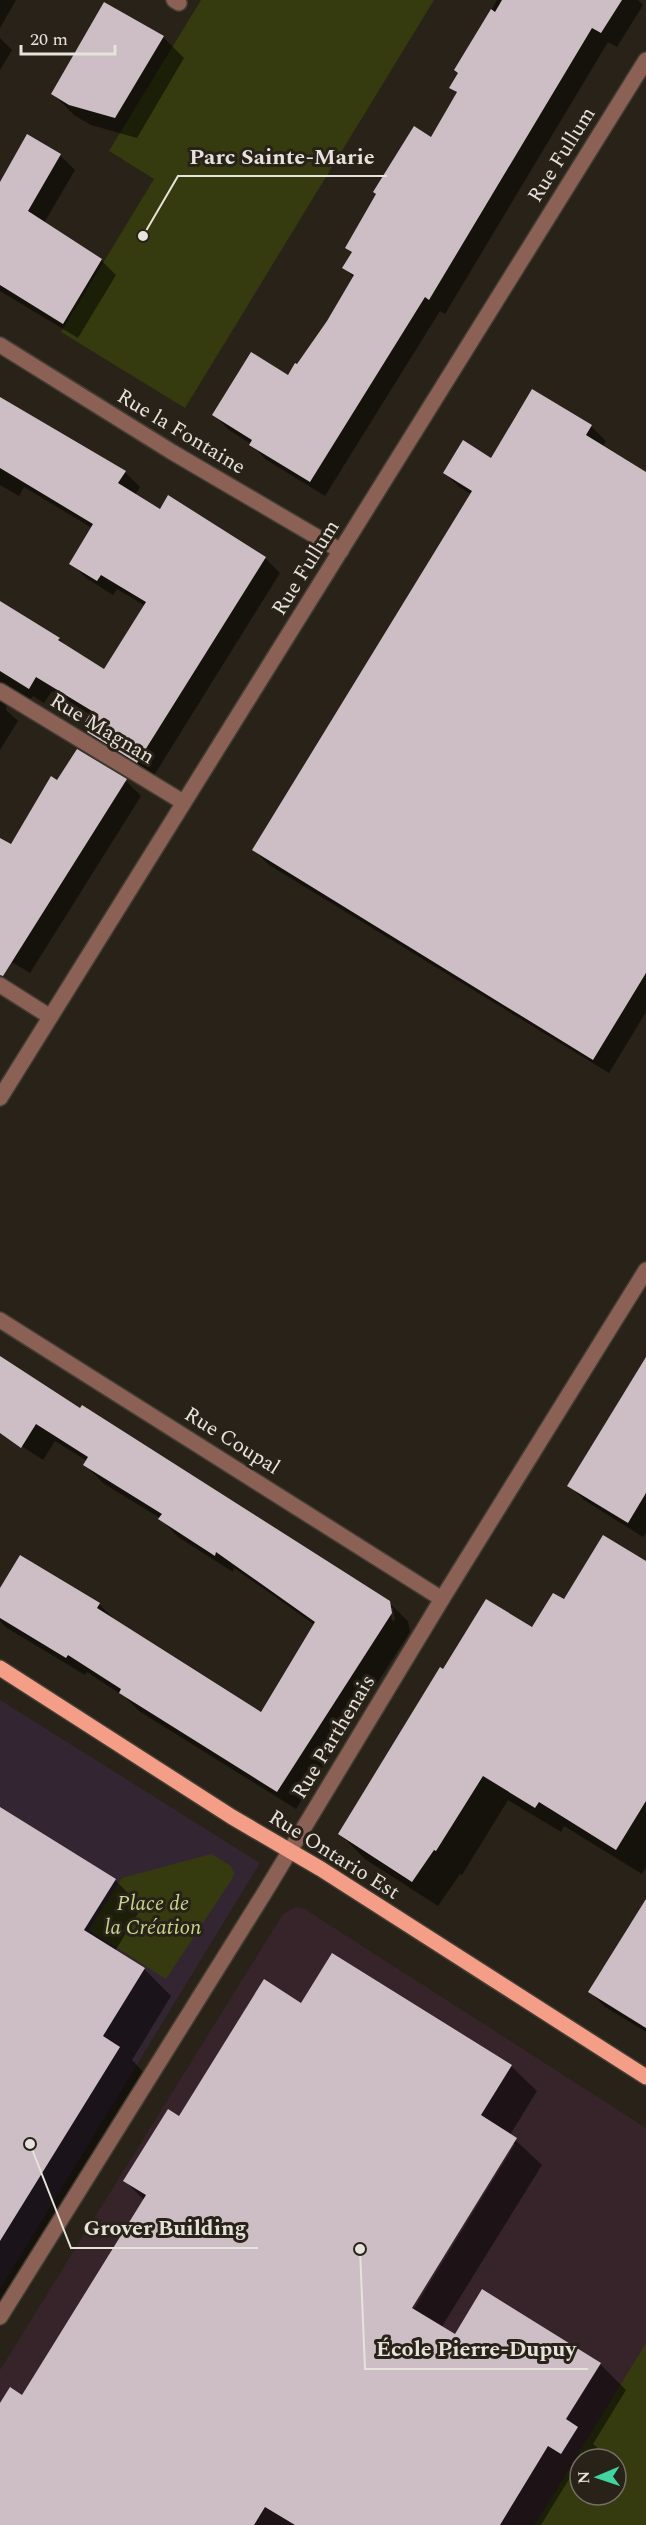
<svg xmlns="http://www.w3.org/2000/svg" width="646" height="2525" font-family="Spectral,serif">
<rect width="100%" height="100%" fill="#282218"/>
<path fill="#332531" d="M 0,1700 L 260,1863 L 0,2289 Z"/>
<path fill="#37242a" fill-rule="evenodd" d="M 295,1907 L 303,1908 L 646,2128 L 646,2525 L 0,2525 L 0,2370 L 283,1914 ZM 580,2459 L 616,2459 L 616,2495 L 580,2495 Z"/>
<g fill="#353b0e" fill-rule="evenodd">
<path d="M 201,0 L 434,0 L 185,408 L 61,332 L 154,179 L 109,151 Z"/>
<path d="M 211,1854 L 231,1866 L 234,1873 L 232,1879 L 166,1979 L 89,1930 L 122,1878 Z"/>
<path d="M 646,2343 L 646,2525 L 535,2525 ZM 580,2459 L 616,2459 L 616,2495 L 580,2495 Z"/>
</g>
<g fill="#0007" fill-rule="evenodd">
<path d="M 0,0 L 16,0 L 0,28 Z"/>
<path d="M 497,0 L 638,0 L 643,5 L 617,47 L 608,42 L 445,314 L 440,311 L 325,496 L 265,459 L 251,444 L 229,430 L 214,415 L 288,377 L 328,322 L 354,278 L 344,267 L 353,254 L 347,248 L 432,139 L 458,94 L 451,87 L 460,73 L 456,70 Z"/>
<path d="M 163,37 L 184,58 L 137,138 L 91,125 L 74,115 L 53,94 Z"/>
<path d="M 0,38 L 12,50 L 0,70 Z"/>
<path d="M 60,155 L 75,170 L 44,223 L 101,260 L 116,275 L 78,338 L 0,291 L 0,185 Z"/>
<path d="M 0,398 L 125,472 L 140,487 L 135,495 L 160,511 L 265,558 L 280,573 L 153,777 L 104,747 L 89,732 L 92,726 L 87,721 L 91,715 L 52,691 L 44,703 L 33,696 L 29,702 L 7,701 L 6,710 L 18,721 L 0,750 L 0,603 L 59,639 L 68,648 L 104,671 L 145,606 L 117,589 L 113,595 L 86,578 L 71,563 L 92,528 L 24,487 L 19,496 L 0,485 Z"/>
<path d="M 591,426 L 606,441 L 602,447 L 646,473 L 646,1012 L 609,1073 L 269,865 L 254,850 L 471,494 L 459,487 L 444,472 L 491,460 Z"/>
<path d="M 77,751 L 126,781 L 141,796 L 30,973 L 0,955 L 0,840 L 11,846 L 58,782 Z"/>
<path d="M 0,1359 L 389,1603 L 408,1621 L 410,1632 L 296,1809 L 139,1711 L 125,1697 L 87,1672 L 85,1675 L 7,1628 L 0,1621 L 0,1591 L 99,1604 L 117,1622 L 261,1714 L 315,1625 L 234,1568 L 233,1572 L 178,1537 L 160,1518 L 103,1483 L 85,1465 L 87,1461 L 55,1441 L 43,1460 L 0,1432 ZM 390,1608 L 393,1608 L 395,1620 L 392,1621 Z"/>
<path d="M 646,1360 L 646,1533 L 643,1537 L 584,1500 L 569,1485 Z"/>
<path d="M 646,1563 L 646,1867 L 642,1874 L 564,1826 L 561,1832 L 508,1800 L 462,1875 L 460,1874 L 438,1906 L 365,1859 L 340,1834 L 444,1671 L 532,1629 L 564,1601 Z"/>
<path d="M 0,1809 L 115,1880 L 142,1907 L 115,1951 L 144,1969 L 171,1996 L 132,2060 L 146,2075 L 0,2311 Z"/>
<path d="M 646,1900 L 646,2032 L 605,2007 L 590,1992 Z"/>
<path d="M 302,2005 L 511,2066 L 537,2091 L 510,2135 L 542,2165 L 441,2328 L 455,2336 L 600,2364 L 626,2390 L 593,2444 L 603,2453 L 599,2459 L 580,2459 L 580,2475 L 574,2471 L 541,2525 L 0,2525 L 0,2406 L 23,2397 L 144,2200 L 125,2181 L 179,2118 ZM 512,2144 L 515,2144 L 410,2315 L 407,2313 Z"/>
</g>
<g fill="#cdbec6">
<path d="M 502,0 L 622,0 L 601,33 L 592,28 L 429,300 L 425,297 L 310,482 L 249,445 L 252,440 L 212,415 L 251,352 L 288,375 L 295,363 L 297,364 L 327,321 L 354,275 L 342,268 L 352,252 L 345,248 L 376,194 L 373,192 L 414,126 L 431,137 L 457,92 L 449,88 L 458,73 L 454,70 L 491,9 L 495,12 Z"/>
<path d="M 104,2 L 164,36 L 115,118 L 69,105 L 51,94 Z"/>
<path d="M 27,134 L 61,154 L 28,211 L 102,259 L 63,324 L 0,285 L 0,182 Z"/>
<path d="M 532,389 L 592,425 L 586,435 L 646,472 L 646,973 L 593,1060 L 252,850 L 472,491 L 443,473 L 463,440 L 491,458 Z"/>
<path d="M 0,397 L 126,471 L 118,483 L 160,509 L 168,495 L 266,557 L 137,763 L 87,732 L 91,725 L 85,722 L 92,711 L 36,677 L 29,689 L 0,671 L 0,601 L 60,638 L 58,640 L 104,669 L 146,602 L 101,575 L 97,581 L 69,564 L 93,524 L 0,468 Z"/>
<path d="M 77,749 L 127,779 L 3,976 L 0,975 L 0,838 L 11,844 L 51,776 L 57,780 Z"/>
<path d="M 0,1356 L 80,1408 L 82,1405 L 390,1601 L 392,1613 L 277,1792 L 119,1693 L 121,1689 L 68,1655 L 66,1658 L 0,1618 L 0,1588 L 20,1555 L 100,1603 L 97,1608 L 261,1712 L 315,1622 L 216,1552 L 215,1556 L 158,1519 L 162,1514 L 83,1465 L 88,1457 L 36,1424 L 21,1448 L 0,1433 Z"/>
<path d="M 646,1357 L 646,1493 L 628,1523 L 567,1486 Z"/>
<path d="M 603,1535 L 646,1561 L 646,1801 L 616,1850 L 539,1802 L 535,1808 L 483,1776 L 436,1851 L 434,1850 L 412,1882 L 338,1834 L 440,1667 L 443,1669 L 486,1599 L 532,1627 L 553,1593 L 564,1599 Z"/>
<path d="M 0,1807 L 116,1879 L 84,1930 L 145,1968 L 103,2036 L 120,2047 L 0,2241 Z"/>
<path d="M 646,1899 L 646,2028 L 588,1992 Z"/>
<path d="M 332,1953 L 512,2065 L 481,2115 L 517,2138 L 412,2308 L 455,2334 L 482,2289 L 601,2363 L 566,2419 L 578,2427 L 561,2454 L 548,2446 L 500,2525 L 295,2525 L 265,2507 L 254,2525 L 0,2525 L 0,2403 L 10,2387 L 22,2395 L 146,2195 L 123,2181 L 168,2109 L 179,2116 L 264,1979 L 301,2003 Z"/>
</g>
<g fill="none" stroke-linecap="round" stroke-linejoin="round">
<g stroke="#433d33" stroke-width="18">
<g id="minor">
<path d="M 174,0 L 179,3"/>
<path d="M 0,345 L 172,452 L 341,551"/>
<path d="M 0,691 L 183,802"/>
<path d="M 0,985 L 49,1016"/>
<path d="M 0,1098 L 646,60"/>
<path d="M 0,1320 L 442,1599"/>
<path d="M 0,2317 L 265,1892 L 442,1599 L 646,1270"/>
</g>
</g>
<g stroke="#433d33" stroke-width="18">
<path id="major" d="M 0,1668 L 232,1817 L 321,1869 L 646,2077"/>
</g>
<use href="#minor" stroke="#8b6156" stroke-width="15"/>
<use href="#major" stroke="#f49d87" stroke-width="15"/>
</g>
<g text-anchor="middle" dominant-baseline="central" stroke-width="6" stroke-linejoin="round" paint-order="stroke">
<g font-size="21" fill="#e6e2dc" stroke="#282218">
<text transform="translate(562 155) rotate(-58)">Rue Fullum</text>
<text transform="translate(181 432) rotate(31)">Rue la Fontaine</text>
<text transform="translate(306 568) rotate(-58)">Rue Fullum</text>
<text transform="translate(102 729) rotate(31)">Rue Magnan</text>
<text transform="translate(232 1441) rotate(32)">Rue Coupal</text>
<text transform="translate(334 1737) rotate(-59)">Rue Parthenais</text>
<text transform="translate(334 1855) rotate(32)">Rue Ontario Est</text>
</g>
<g font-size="21" font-style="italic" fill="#c8d78b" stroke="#282218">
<text x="153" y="1904">Place de<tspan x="153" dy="24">la Création</tspan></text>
</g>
</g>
<path fill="none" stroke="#e6e2dc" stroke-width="2" d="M143 236L178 176H387M30 2144L71 2248H258M360 2249L365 2369H588"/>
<g fill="#e6e2dc" stroke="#282218" stroke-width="2">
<circle cx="143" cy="236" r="6"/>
<circle cx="30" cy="2144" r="6"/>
<circle cx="360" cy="2249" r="6"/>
</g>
<g font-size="22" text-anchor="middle" font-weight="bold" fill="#e6e2dc" stroke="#282218" stroke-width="6" stroke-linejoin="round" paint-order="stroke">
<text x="282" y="164">Parc Sainte-Marie</text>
<text x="165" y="2235">Grover Building</text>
<text x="476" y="2356">École Pierre-Dupuy</text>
</g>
<g transform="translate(598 2477) rotate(268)"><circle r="28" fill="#282218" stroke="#746f66" stroke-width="1.5"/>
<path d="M0-4.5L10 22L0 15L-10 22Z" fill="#3fd4a2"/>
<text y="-9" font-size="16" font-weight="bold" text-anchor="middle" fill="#e6e2dc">N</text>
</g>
<path d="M21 45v9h94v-9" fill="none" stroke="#e6e2dc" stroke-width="3"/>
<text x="30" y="45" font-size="18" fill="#e6e2dc" stroke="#282218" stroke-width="4.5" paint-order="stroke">20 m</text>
</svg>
